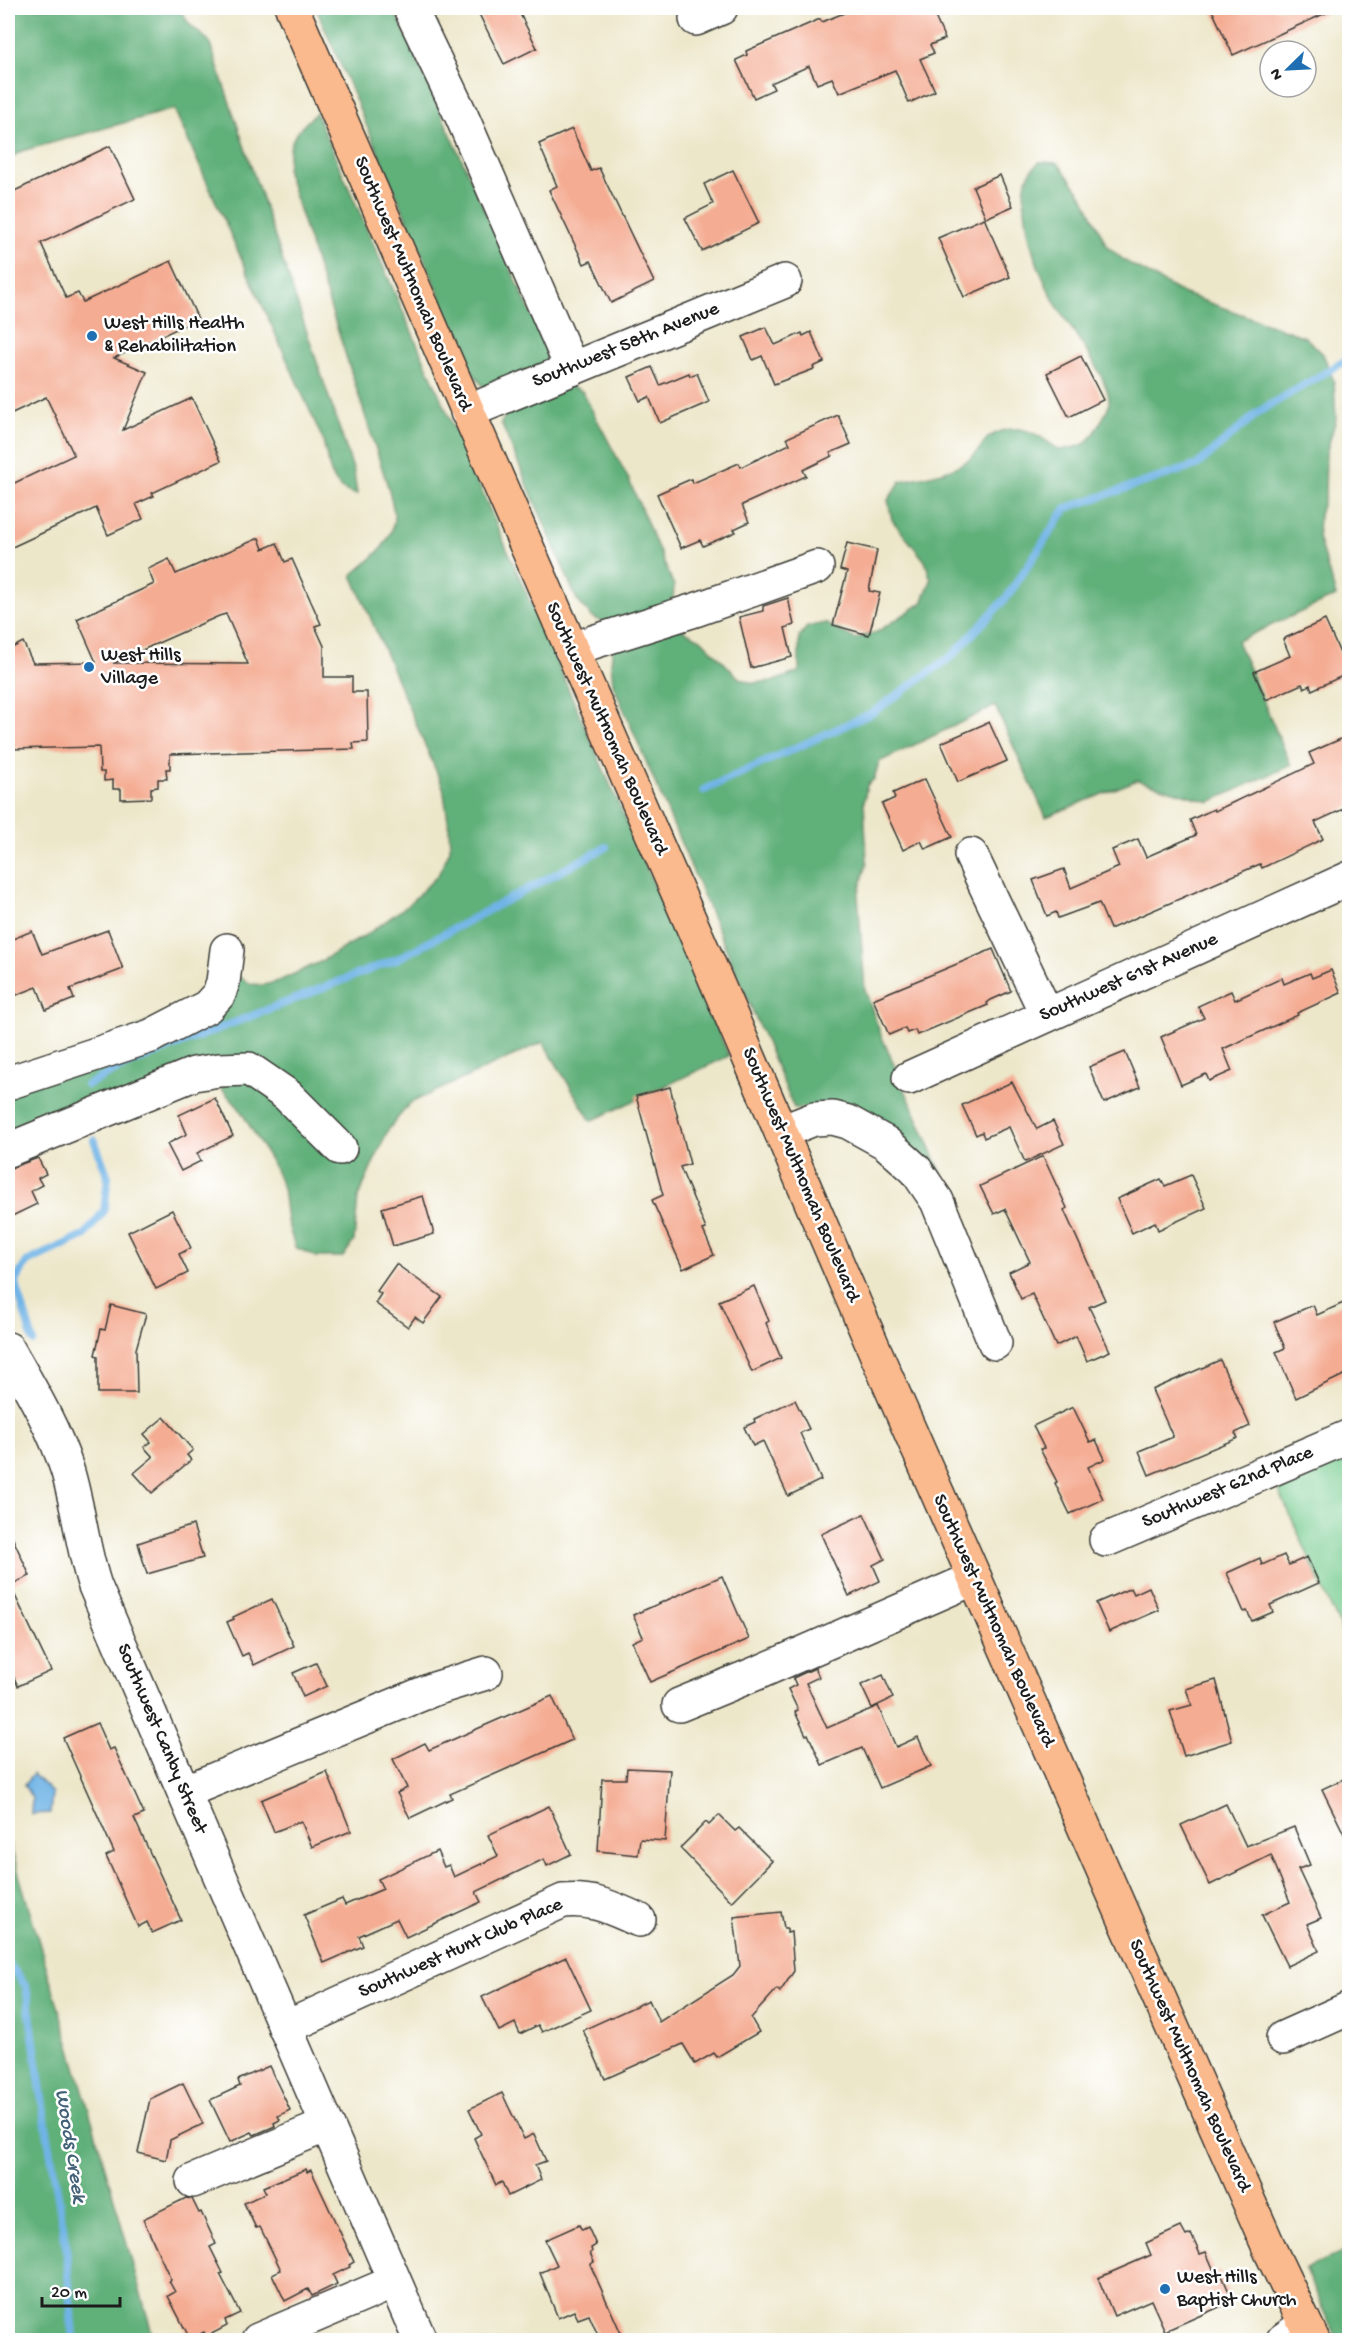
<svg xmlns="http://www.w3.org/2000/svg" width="1357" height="2348" font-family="'Gochi Hand',sans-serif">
<rect width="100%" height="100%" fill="#fff"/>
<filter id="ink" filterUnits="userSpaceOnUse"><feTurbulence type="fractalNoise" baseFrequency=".0167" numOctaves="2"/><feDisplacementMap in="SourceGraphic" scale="12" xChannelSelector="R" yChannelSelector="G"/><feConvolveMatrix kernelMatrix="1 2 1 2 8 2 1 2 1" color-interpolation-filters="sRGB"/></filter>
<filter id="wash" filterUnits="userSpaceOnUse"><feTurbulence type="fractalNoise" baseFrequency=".008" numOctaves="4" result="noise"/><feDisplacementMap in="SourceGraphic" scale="24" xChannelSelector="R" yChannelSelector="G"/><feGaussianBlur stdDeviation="1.35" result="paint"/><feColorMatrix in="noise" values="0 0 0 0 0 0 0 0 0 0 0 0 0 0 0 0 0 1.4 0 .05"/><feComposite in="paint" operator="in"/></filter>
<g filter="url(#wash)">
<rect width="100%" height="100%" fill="#ede7ca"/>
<path fill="#77cc90" stroke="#4a7456" stroke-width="1.5" d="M 1349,1456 L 1349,1647 L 1278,1488 Z"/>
<g fill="#61b07a" stroke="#3e664b" stroke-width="1.5">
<path d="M 8,8 L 180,8 L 189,24 L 209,41 L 354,472 L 357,494 C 330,492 328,462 323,440 L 174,109 L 22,151 L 8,159 Z"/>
<path d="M 316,8 L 394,8 L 546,347 L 546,367 L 485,389 L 473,373 Z"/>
<path d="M 316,113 L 729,1056 L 591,1121 L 543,1042 L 410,1103 L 388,1130 L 358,1198 L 354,1241 L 343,1257 L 316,1257 L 295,1247 L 287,1221 L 283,1188 L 272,1163 L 239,1108 L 201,1066 L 8,1143 L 8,1094 L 237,976 L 251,984 L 264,985 L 279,981 L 318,963 L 366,935 L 408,905 L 438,875 L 450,850 L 449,827 L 443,787 L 352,575 C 370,560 396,541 394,514 C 393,506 391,498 389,490 L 287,172 C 289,140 292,135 316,113 Z"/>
<path d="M 1039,162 L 1058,163 L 1084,198 L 1107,246 L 1125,261 L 1182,293 L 1305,337 L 1323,354 L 1334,381 L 1336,419 L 1326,454 L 1325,495 L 1319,515 L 1318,537 L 1336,596 L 1237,641 L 1291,765 L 1210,802 L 1137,780 L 1046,817 L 995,706 L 879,762 L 874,779 L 867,785 L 864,801 L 867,863 L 858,896 L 865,990 L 881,1035 L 942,1174 L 922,1164 L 835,1109 L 794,1108 L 613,684 L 611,663 L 613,647 L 675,626 L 701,639 L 739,678 L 752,683 L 774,681 L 799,672 L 799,637 L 807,627 L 825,623 L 855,639 L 877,632 L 922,603 L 931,580 L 925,561 L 892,520 L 888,500 L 901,481 C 925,476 951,473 971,458 C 979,453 982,442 989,437 C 1017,419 1037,433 1059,450 C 1080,447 1089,446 1099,425 C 1102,419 1108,411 1109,404 C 1112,379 1065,323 1053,299 C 1040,274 1029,246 1026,217 C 1023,193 1021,179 1039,162 Z"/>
<path d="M 564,384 L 582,391 L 629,480 L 674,586 L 673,600 L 611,626 L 592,617 L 577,600 L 501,423 L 506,414 Z"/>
<path d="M 8,1838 L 89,2110 L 154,2340 L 8,2340 Z"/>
<path d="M 1349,2249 L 1349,2340 L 1338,2340 L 1305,2269 Z"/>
</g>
<path fill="#70b4e6" stroke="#466881" stroke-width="1.5" d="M 33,1774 L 52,1793 L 50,1813 L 31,1814 L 32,1798 L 24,1785 Z"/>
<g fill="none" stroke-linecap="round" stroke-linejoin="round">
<g stroke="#70b4e6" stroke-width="8">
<path d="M 704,790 L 872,713 L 952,656 L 1007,597 L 1066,508 L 1197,465 L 1260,411 L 1350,358"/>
<path d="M 87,1085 L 126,1065 L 397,959 L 606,847"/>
<path d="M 33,1341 L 15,1281 L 27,1262 L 85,1235 L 104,1211 L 108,1177 L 94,1140"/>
<path d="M 8,1963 L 26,1986 L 44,2113 L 66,2245 L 73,2340"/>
</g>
</g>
<g id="blocks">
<g fill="#f4ac93" fill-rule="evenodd">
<path d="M 476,8 L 517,8 L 537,48 L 504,64 Z"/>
<path d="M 856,8 L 931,8 L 945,39 L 930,45 L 934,53 L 920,59 L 935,91 L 909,103 L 895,70 L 839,93 L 832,78 L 817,84 L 809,66 L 771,83 L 774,89 L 754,98 L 736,60 L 747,55 L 746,51 L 820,19 L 822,22 Z"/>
<path d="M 1211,8 L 1337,8 L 1233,55 Z"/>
<path d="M 572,129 L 591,171 L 599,168 L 654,282 L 611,303 L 591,261 L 584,264 L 549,190 L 557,186 L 539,144 Z"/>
<path d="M 110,146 L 135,199 L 41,243 L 66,298 L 78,293 L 83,302 L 171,261 L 198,319 L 114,358 L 147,372 L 123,430 L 192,398 L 221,461 L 152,493 L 154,496 L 136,504 L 143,519 L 108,535 L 96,508 L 8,549 L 8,486 L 74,455 L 46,397 L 8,415 L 8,194 Z"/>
<path d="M 733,170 L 759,223 L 702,251 L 685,218 L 713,204 L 704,184 Z"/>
<path d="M 1000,175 L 1013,206 L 986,218 L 973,187 Z"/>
<path d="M 984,218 L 1010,277 L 964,297 L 938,238 Z"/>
<path d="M 766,327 L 775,345 L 802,333 L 803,336 L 811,332 L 824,362 L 813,367 L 814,369 L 774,384 L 762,356 L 753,360 L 743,337 Z"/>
<path d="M 1081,356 L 1103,400 L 1069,417 L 1047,373 Z"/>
<path d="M 652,367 L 660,385 L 689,373 L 690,376 L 697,373 L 709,402 L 660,423 L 649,397 L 640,401 L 629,377 Z"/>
<path d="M 838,415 L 851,444 L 830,453 L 832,456 L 803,470 L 806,476 L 742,505 L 749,522 L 734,529 L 736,532 L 703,546 L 700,540 L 681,548 L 657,494 L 691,479 L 693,483 L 739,463 L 741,467 L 790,444 L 787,438 Z"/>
<path d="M 259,538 L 263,549 L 277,543 L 285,562 L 292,559 L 321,624 L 315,626 L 324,646 L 324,677 L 352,677 L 352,692 L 367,692 L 368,742 L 353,743 L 354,749 L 170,754 L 170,769 L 166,769 L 167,779 L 158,779 L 158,787 L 151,788 L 151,798 L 121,799 L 121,789 L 113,789 L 113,780 L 104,781 L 104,772 L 100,772 L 99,747 L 8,749 L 8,650 L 23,642 L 33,663 L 96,662 L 77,619 L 154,584 L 148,569 L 169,559 L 176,574 ZM 226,614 L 248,664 L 113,663 L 219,616 Z"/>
<path d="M 847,543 L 877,550 L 869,591 L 880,593 L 869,635 L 833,625 L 847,572 L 840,570 Z"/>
<path d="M 788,598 L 794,625 L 785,628 L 792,657 L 751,668 L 739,617 L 763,611 L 763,606 Z"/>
<path d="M 1325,620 L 1349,673 L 1312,690 L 1310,685 L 1304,688 L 1302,684 L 1266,700 L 1254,672 L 1290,656 L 1283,639 Z"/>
<path d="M 989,722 L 1007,761 L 958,782 L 941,743 Z"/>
<path d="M 1350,735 L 1350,806 L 1315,822 L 1323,839 L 1262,868 L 1260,864 L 1110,929 L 1099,903 L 1058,918 L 1056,912 L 1047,916 L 1033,880 L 1064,869 L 1071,888 L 1119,867 L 1112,850 L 1138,839 L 1146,857 L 1196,835 L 1190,820 L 1214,809 L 1215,811 L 1314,764 L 1309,753 Z"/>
<path d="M 925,779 L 952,837 L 925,849 L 921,841 L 903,850 L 882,804 L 895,798 L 893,793 Z"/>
<path d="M 108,930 L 123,969 L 70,989 L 74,999 L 46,1010 L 37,987 L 14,996 L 8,981 L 8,941 L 32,931 L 42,954 Z"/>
<path d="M 993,949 L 1011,991 L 991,1000 L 987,1003 L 988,1005 L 917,1035 L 915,1030 L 907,1033 L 905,1028 L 889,1035 L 873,999 Z"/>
<path d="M 1331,970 L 1341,993 L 1297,1013 L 1298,1015 L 1223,1049 L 1232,1071 L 1209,1081 L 1206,1074 L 1181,1085 L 1161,1037 L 1204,1018 L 1198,1006 L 1231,991 L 1235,1000 L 1282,978 L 1284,984 L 1310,973 L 1312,978 Z"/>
<path d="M 1125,1052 L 1140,1087 L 1104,1103 L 1089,1067 Z"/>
<path d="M 1012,1082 L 1037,1129 L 1053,1121 L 1064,1144 L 1025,1162 L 1009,1127 L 984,1138 L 982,1132 L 976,1135 L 962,1105 Z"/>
<path d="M 670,1087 L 690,1164 L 680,1167 L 706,1229 L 703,1230 L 714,1255 L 683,1269 L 652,1200 L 663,1195 L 636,1096 Z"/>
<path d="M 215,1098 L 233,1136 L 197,1153 L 201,1161 L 181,1171 L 167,1144 L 187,1134 L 179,1115 Z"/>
<path d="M 1043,1156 L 1067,1208 L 1064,1210 L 1105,1300 L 1089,1307 L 1110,1351 L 1087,1361 L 1076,1336 L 1056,1346 L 1032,1294 L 1021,1299 L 1009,1272 L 1030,1262 L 1005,1209 L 994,1214 L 980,1186 Z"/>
<path d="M 38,1158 L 46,1174 L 38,1178 L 42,1185 L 31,1191 L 37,1204 L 8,1218 L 8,1169 Z"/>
<path d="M 1191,1175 L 1206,1208 L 1158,1230 L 1155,1222 L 1132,1233 L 1117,1199 L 1161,1179 L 1165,1186 Z"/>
<path d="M 423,1196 L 434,1234 L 393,1246 L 382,1208 Z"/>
<path d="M 172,1210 L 191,1248 L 179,1254 L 188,1273 L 156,1289 L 128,1232 Z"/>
<path d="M 396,1264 L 442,1297 L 423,1323 L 415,1317 L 408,1327 L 375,1303 L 381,1294 L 377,1291 Z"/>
<path d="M 754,1286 L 769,1321 L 766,1323 L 781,1358 L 752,1372 L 719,1301 Z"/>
<path d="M 1350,1300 L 1350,1372 L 1296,1398 L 1276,1352 L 1285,1348 L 1274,1322 L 1313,1305 L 1317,1315 Z"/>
<path d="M 111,1305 L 146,1314 L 136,1349 L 137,1393 L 98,1393 L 98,1356 L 95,1355 L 101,1329 L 105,1330 Z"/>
<path d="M 1220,1360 L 1250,1426 L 1235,1433 L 1238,1438 L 1149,1475 L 1139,1451 L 1173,1437 L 1152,1390 Z"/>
<path d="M 795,1400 L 809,1429 L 800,1433 L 821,1480 L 788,1496 L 763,1441 L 753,1446 L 744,1427 L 755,1422 L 754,1419 Z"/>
<path d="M 1073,1407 L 1090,1442 L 1096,1440 L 1105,1459 L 1088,1467 L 1103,1499 L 1070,1514 L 1055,1483 L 1057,1482 L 1040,1449 L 1044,1448 L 1033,1426 Z"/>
<path d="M 164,1417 L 193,1450 L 187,1455 L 191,1460 L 152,1493 L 134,1473 L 153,1457 L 144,1447 L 151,1442 L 144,1434 Z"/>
<path d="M 864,1514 L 885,1559 L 873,1565 L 880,1581 L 849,1596 L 821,1534 Z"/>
<path d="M 193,1525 L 203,1558 L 147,1574 L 138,1543 Z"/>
<path d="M 8,1528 L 30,1576 L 10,1585 L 51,1671 L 18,1686 L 8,1665 Z"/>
<path d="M 1284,1555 L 1289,1565 L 1307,1557 L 1319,1583 L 1270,1605 L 1273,1612 L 1252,1621 L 1247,1611 L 1244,1612 L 1227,1573 L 1260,1558 L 1262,1565 Z"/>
<path d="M 722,1576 L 749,1639 L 650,1682 L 632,1642 L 643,1637 L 633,1615 Z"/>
<path d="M 1149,1587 L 1159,1610 L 1109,1632 L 1096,1603 L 1131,1588 L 1134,1594 Z"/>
<path d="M 272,1599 L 294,1646 L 254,1665 L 248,1653 L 242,1656 L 227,1622 L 234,1619 L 233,1617 Z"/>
<path d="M 316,1663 L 327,1686 L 303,1697 L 293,1673 Z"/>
<path d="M 815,1668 L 819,1677 L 806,1683 L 827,1728 L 878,1706 L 896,1747 L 918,1737 L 931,1766 L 880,1788 L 862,1748 L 822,1765 L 808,1734 L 806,1735 L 795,1712 L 798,1710 L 788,1689 L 796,1685 L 793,1678 Z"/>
<path d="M 883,1675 L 893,1698 L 872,1708 L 861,1685 Z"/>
<path d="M 1216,1680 L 1232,1741 L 1184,1756 L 1170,1711 L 1192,1705 L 1186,1689 Z"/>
<path d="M 552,1696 L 572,1740 L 450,1794 L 452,1798 L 410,1818 L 397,1793 L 407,1788 L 393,1759 L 425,1743 L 429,1750 Z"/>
<path d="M 97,1723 L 109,1750 L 114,1748 L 144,1814 L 134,1818 L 181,1920 L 152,1933 L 147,1922 L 138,1927 L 106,1856 L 114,1852 L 63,1738 Z"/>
<path d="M 627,1768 L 670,1770 L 665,1841 L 640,1839 L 638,1855 L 598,1851 L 602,1779 L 626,1779 Z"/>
<path d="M 327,1772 L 351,1831 L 312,1847 L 301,1821 L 274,1832 L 261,1800 Z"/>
<path d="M 1350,1776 L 1350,1846 L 1322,1789 Z"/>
<path d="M 1226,1804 L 1246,1846 L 1294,1827 L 1310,1865 L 1298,1869 L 1321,1918 L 1307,1924 L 1319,1951 L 1287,1966 L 1262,1915 L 1290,1902 L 1271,1855 L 1210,1885 L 1181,1825 Z"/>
<path d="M 549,1806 L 571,1854 L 547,1866 L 544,1859 L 476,1892 L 481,1902 L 406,1937 L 397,1919 L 359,1936 L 363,1946 L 324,1963 L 304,1915 L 342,1899 L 345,1905 L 383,1889 L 378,1879 L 437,1851 L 444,1867 L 449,1865 L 454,1877 L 498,1856 L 488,1835 Z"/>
<path d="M 719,1815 L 735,1831 L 739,1828 L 772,1861 L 732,1902 L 680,1848 L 706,1822 L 709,1825 Z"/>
<path d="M 781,1912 L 784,1928 L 787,1928 L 787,1933 L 791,1932 L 794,1971 L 780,1992 L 777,1989 L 751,2018 L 759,2032 L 717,2057 L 714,2053 L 695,2064 L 683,2044 L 605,2079 L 583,2030 L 649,2000 L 659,2022 L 733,1975 L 740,1966 L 734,1917 Z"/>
<path d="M 566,1957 L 591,2010 L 542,2032 L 538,2025 L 520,2034 L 515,2023 L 499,2031 L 482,1997 Z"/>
<path d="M 269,2066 L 290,2110 L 278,2116 L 280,2120 L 274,2123 L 275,2126 L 254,2135 L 252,2132 L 230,2142 L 210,2100 L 240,2086 L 238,2080 Z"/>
<path d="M 183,2083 L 203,2124 L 170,2140 L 166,2160 L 138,2153 L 150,2099 Z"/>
<path d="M 502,2093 L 524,2139 L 534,2134 L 546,2161 L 535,2165 L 541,2180 L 508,2196 L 502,2182 L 496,2185 L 474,2138 L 481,2134 L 469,2109 Z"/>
<path d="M 306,2169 L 307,2172 L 311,2170 L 354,2262 L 349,2265 L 350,2267 L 333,2275 L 337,2284 L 312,2296 L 308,2289 L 285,2301 L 272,2274 L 281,2270 L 260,2227 L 256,2228 L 244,2203 L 266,2193 L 263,2187 Z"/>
<path d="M 186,2198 L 192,2199 L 199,2213 L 201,2212 L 216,2244 L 210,2247 L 223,2273 L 220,2274 L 240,2313 L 225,2320 L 227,2326 L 206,2337 L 204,2332 L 190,2339 L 168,2296 L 175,2292 L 169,2281 L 171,2280 L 143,2219 Z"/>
<path d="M 579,2225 L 582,2230 L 588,2227 L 596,2245 L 591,2248 L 592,2252 L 590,2253 L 594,2262 L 590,2264 L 624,2340 L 600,2340 L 589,2315 L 578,2319 L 574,2311 L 558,2318 L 540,2273 L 557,2265 L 545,2240 Z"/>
<path d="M 1181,2227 L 1186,2236 L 1191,2234 L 1200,2254 L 1206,2252 L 1215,2273 L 1220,2271 L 1233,2301 L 1165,2331 L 1151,2300 L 1114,2316 L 1098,2278 L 1151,2255 L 1146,2243 Z"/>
</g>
</g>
</g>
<g filter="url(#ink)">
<use href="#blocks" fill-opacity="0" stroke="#3b3a36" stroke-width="1.5"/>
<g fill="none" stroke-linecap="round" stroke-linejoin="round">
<g stroke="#3b3a36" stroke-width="36">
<g id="minor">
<path d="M 410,8 L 462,117 L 572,369"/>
<path d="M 696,19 L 721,8"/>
<path d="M 467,412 L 785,281"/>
<path d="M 571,649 L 698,609 L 817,567"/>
<path d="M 971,855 L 1047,1015"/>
<path d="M 909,1078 L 1350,878"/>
<path d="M 8,1083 L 151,1036 L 207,1007 L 219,994 L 223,982 L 227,950"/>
<path d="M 781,1132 L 814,1119 L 833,1118 L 848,1122 L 886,1143 L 916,1170 L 937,1201 L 995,1343"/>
<path d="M 8,1150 L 194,1074 L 219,1070 L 249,1069 L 287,1095 L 340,1148"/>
<path d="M 8,1349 C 30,1388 53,1426 67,1469 C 79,1508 82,1548 95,1586 L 420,2340"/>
<path d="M 1106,1540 L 1350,1436"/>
<path d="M 679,1705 L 762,1671 L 975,1578"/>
<path d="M 184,1792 L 434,1689 L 486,1673"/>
<path d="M 285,2028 L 563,1901 C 594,1898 611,1908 639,1920"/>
<path d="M 1283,2038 L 1350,2008"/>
<path d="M 193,2181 L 327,2125"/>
<path d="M 258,2340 L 394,2282"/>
<path d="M 1283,2340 L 1305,2325"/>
</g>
</g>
<g stroke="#3b3a36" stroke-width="36">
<path id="major" d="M 292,8 L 705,955 L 881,1365 L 1271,2252 L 1313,2340"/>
</g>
<use href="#minor" stroke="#fff" stroke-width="33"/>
<use href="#major" stroke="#fbba8d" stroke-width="33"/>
</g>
</g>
<g fill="#1f6fb2" stroke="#fff" stroke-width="2">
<circle cx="92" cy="336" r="6"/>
<circle cx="89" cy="667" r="6"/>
<circle cx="1165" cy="2289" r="6"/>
</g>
<g text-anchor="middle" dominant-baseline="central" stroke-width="5" stroke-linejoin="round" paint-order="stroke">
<g font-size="20" fill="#1c1c1c" stroke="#fff">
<text transform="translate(412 284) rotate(67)">Southwest Multnomah Boulevard</text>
<text transform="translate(626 346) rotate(-22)">Southwest 58th Avenue</text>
<text transform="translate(606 729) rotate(66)">Southwest Multnomah Boulevard</text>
<text transform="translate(1129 978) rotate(-24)">Southwest 61st Avenue</text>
<text transform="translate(800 1175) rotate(67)">Southwest Multnomah Boulevard</text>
<text transform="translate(1228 1488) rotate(-23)">Southwest 62nd Place</text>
<text transform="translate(993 1621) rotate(66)">Southwest Multnomah Boulevard</text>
<text transform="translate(161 1739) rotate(67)">Southwest Canby Street</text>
<text transform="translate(461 1949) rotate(-24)">Southwest Hunt Club Place</text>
<text transform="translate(1189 2066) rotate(66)">Southwest Multnomah Boulevard</text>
</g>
<g font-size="20" fill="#1c1c1c" stroke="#fff" text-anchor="start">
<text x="104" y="324">West Hills Health<tspan x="104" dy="23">&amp; Rehabilitation</tspan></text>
<text x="101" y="656">West Hills<tspan x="101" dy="23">Village</tspan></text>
<text x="1177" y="2278">West Hills<tspan x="1177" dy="23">Baptist Church</tspan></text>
</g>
<g font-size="21" font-style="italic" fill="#426077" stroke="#fff">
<text transform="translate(69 2146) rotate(81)">Woods Creek</text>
</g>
</g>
<rect width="1357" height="2348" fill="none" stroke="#fff" stroke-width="30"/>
<g transform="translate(1288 69) rotate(246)"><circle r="28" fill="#ffffff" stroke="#a4a4a4" stroke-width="1.5"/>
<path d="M0-4.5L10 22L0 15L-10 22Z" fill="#1f6fb2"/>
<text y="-9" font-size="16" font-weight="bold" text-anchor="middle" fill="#1c1c1c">N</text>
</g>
<path d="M42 2297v9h78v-9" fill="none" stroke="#1c1c1c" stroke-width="3"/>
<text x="51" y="2297" font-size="18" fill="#1c1c1c" stroke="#ffffff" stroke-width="4.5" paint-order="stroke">20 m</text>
</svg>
